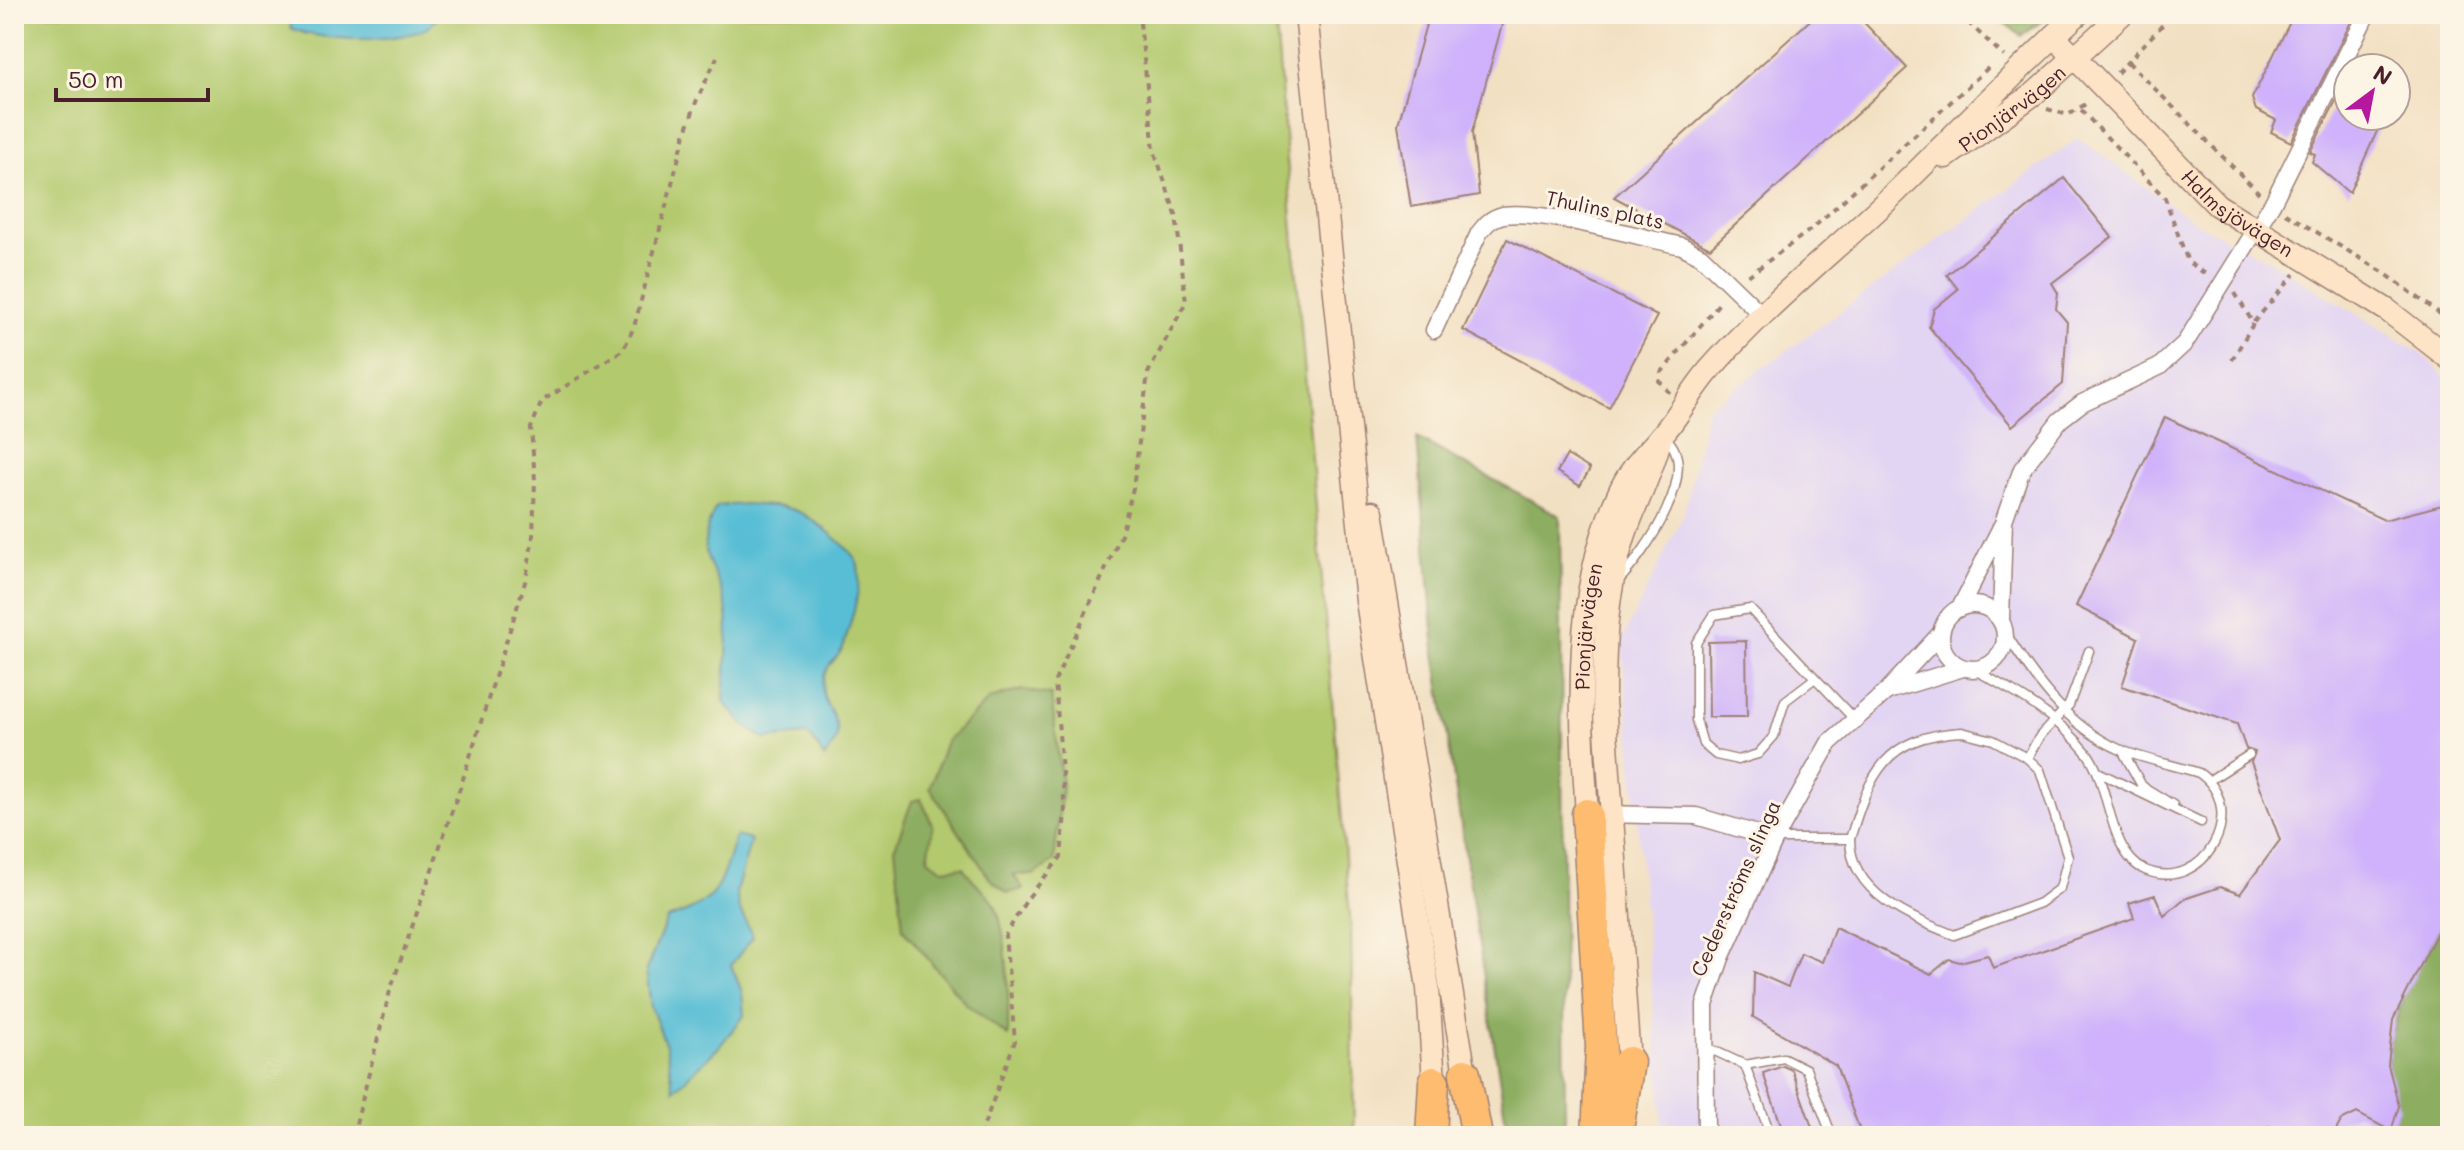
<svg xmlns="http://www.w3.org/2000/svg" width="2464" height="1150" font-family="Mali,sans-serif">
<rect width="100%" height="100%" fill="#fcf5e5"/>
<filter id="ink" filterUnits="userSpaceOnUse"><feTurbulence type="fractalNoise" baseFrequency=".0125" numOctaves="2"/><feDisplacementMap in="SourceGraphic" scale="16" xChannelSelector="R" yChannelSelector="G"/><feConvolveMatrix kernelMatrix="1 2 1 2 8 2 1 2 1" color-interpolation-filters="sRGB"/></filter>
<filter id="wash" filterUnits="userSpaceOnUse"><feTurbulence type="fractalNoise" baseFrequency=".006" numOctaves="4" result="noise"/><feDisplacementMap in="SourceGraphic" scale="32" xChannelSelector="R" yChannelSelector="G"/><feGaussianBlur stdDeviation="1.8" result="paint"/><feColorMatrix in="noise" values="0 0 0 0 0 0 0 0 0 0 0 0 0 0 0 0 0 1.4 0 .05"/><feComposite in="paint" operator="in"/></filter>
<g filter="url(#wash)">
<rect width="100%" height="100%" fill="#f2e0c2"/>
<path fill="#e2d4f3" d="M 2078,138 L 2193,221 L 2272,262 L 2423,355 L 2450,382 L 2450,973 L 2385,1102 L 2363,1136 L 1664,1136 L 1622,640 L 1684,514 L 1707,409 Z"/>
<path fill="#b2c96d" stroke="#7e744c" stroke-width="2" d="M 14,14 L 1275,14 L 1351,929 L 1354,1136 L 14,1136 Z"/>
<g fill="#8dad60" stroke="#6c6646" stroke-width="2">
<path d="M 1994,14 L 2052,14 L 2021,36 Z"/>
<path d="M 1417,438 L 1560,516 L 1565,1118 L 1559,1136 L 1508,1136 L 1435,653 Z"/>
<path d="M 1022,690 L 1051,695 L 1062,786 L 1054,861 L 1033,875 L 1013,874 L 1023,889 L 1008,893 L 990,879 L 930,788 L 946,741 L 990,699 Z"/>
<path d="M 921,799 L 933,826 L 928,859 L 943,869 L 963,867 C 971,880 990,895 995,905 C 1010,943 1008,995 1008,1036 L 966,1004 L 903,929 L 895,847 L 912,801 Z"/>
<path d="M 2450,907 L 2450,1136 L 2384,1136 C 2412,1096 2386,1098 2388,1061 C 2391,1006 2426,956 2450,907 Z"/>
</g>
<g fill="#58bed5" stroke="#516e80" stroke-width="2">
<path d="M 290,14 L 440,14 C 437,18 432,25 427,28 C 400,43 319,42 291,28 Z"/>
<path d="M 745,504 C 761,506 780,505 794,510 C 811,516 855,550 858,566 C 862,590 851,621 844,645 C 839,659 825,664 823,681 C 818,713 857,722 824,758 L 813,739 L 806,735 L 765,739 L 745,726 L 724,702 C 725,673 730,642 727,613 C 722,566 687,559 717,506 Z"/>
<path d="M 736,836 L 751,840 L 736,892 L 739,908 L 753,937 L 731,965 L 742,992 L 744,1016 L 718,1048 L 674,1090 L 666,1046 L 651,1007 L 646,970 L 667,919 C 722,901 718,887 736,836 Z"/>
</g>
<g id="blocks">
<g fill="#cfb2fb">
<path d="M 1429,14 L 1505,14 L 1472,132 L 1479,195 L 1411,207 L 1398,124 Z"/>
<path d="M 1817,14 L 1856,14 L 1907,68 L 1710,248 L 1614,197 Z"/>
<path d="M 2294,14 L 2355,14 L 2291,142 L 2271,132 L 2276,120 L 2256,110 L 2252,98 Z"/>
<path d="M 2348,77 L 2348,116 L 2384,116 L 2349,193 L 2312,162 L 2315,154 L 2310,152 Z"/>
<path d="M 2064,178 L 2112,237 L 2052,283 L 2058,293 L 2056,309 L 2067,322 L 2063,384 L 2012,426 L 1929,327 L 1934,309 L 1958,289 L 1947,275 Z"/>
<path d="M 1507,239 L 1657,316 L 1609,408 L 1463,330 Z"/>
<path d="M 2165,417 L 2384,520 L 2450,503 L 2450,907 L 2393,1020 L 2388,1065 L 2399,1106 L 2391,1131 L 2357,1113 L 2341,1121 L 2333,1136 L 2283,1136 L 2269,1126 L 2235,1136 L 1862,1136 L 1836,1066 L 1753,1017 L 1754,972 L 1788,987 L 1801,953 L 1822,962 L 1835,927 L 1931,974 L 1949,959 L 1960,962 L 1988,955 L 1993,968 L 2134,918 L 2129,903 L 2155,895 L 2164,916 L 2184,899 L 2220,887 L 2240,894 L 2280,840 L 2251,762 L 2255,752 L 2246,749 L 2237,724 L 2122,686 L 2138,638 L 2076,606 Z"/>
<path d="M 1567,455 L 1590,469 L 1580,486 L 1557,472 Z"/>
<path d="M 1746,641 L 1747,717 L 1709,717 L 1708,642 Z"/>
<path d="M 1783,1066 L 1792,1070 L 1815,1136 L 1785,1136 L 1763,1073 Z"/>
</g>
</g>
</g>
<g filter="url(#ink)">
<use href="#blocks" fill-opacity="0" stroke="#9e8076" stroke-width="2"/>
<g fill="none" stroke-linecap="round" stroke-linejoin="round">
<g stroke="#9e8076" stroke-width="11">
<g id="lane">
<path d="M 1618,581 C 1644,555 1705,467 1664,437"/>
<path d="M 1975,670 C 2015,692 2058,716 2087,753 C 2110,782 2108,854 2145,870 C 2204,895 2251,809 2199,773 C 2174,765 2146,760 2121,750 C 2068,727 2034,679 2005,632"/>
<path d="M 1815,678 L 1785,701 L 1774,736 L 1758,754 L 1738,760 L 1716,755 L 1703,744 L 1696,720 L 1696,643 L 1714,615 L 1750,609 L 1853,718"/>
<path d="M 1962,732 L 1993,740 L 2027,758 L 2040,770 L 2068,857 L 2060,888 L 2040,903 L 1954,935 C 1913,919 1850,894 1850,839 C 1870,773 1885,736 1962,732 Z"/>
<path d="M 2122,750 L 2142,786 L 2173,805"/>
<path d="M 2027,758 L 2040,736 L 2069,705 L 2089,651"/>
<path d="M 2098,772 L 2201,822"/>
<path d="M 2210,780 L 2249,755"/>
<path d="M 1776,839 L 1850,839"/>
<path d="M 1704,1046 L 1745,1065 L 1784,1058 L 1806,1069 L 1832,1136"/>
<path d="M 1745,1065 L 1771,1136"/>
</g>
</g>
<g stroke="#9e8076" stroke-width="19">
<g id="street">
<path d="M 1434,330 L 1479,233 C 1486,224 1491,218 1503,215 C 1542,209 1638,237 1682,246 L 1701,256 L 1762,315"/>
<circle cx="1973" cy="637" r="32"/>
<path d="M 1960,608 L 2002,525"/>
<path d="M 2001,620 L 2004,520 L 2022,469 L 2060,420 L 2082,403 L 2159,367 L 2185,343 L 2272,204 L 2367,14"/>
<path d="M 1888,691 L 1963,668"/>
<path d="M 1601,814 L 1696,816 L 1775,839"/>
<path d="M 1706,1136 L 1705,1005 L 1721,958 L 1775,839 L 1829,743 L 1887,691 L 1941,633"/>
</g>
</g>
<g stroke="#9e8076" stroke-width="25">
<g id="secondary">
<path d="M 1306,14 L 1367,601 L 1428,988 L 1434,1082"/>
<path id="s1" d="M 2054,36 L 2217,205 L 2387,310 L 2450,359"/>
<path id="s2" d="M 1946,157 L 2035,93 L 2122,14"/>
<path d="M 1372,512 L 1465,1074"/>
<path id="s3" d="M 1587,814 C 1580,706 1572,595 1619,493 C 1630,468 1645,455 1662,435 C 1680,414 1693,388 1712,367 C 1768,303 1835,251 1896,192 C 1957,133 2015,71 2078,14"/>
<path d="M 1629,1062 L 1604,701 C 1604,647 1606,592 1623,540 C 1634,505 1653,472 1661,436"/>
</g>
</g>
<g stroke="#9e8076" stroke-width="33">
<g id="highway">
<path d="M 1587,814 L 1601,1046 L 1597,1136"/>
<path d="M 1465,1074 L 1477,1136"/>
<path d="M 1431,1136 L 1434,1082"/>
<path d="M 1617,1136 L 1629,1062"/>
</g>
</g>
<g stroke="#9e8076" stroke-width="4" stroke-dasharray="6 6" stroke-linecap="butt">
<path d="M 1959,14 L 2004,56"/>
<path d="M 2128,62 L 2259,193"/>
<path d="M 2117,73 L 2173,14"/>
<path d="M 2047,109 L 2068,115 L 2089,102"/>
<path d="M 2081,110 L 2165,198 L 2188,262 L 2207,275"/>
<path d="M 2285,213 L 2383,272 L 2450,321"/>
<path d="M 1748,276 L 1814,227 L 1989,67"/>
<path d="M 2235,293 L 2253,323 L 2295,274"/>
<path d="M 2232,360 L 2253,324"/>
<path d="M 1670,393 L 1659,381 L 1661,373 L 1721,301"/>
<path d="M 353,1136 L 390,991 L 462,782 L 526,579 L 533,536 L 535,480 L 531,428 L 542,401 L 623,350 L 634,327 L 684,138 L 696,102 L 717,57"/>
<path d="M 980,1136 L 1015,1041 L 1005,936 L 1027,899 L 1061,857 L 1065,812 L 1055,681 L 1121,535 L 1133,488 L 1148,373 L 1186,302 L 1176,215 L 1154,150 L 1139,14"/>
</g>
<use href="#lane" stroke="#fff" stroke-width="8"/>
<use href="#street" stroke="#fff" stroke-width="16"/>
<use href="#secondary" stroke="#fee4c6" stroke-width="22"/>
<use href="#highway" stroke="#fdbc70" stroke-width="30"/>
</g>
</g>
<g text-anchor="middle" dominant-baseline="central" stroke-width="6" stroke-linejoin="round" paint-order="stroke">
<g font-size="20" fill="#4a1f2b" stroke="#fcf5e5">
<text stroke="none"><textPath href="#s2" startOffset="82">Pionjärvägen</textPath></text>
<text transform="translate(1605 209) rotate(12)">Thulins plats</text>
<text stroke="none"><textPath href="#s1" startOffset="256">Halmsjövägen</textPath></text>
<text stroke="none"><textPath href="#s3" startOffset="188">Pionjärvägen</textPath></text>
<text transform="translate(1735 888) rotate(-66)">Cederströms slinga</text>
</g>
</g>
<rect width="2464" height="1150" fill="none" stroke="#fcf5e5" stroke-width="48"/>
<g transform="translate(2372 92) rotate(32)"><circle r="38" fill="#fcf5e5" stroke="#b59f9b" stroke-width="2"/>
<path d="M0-6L14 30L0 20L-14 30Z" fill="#b5179e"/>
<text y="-12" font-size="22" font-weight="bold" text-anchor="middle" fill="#4a1f2b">N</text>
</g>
<path d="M56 88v12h152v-12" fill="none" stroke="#4a1f2b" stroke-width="4"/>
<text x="68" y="88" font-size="24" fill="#4a1f2b" stroke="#fcf5e5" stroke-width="6" paint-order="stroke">50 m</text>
</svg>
